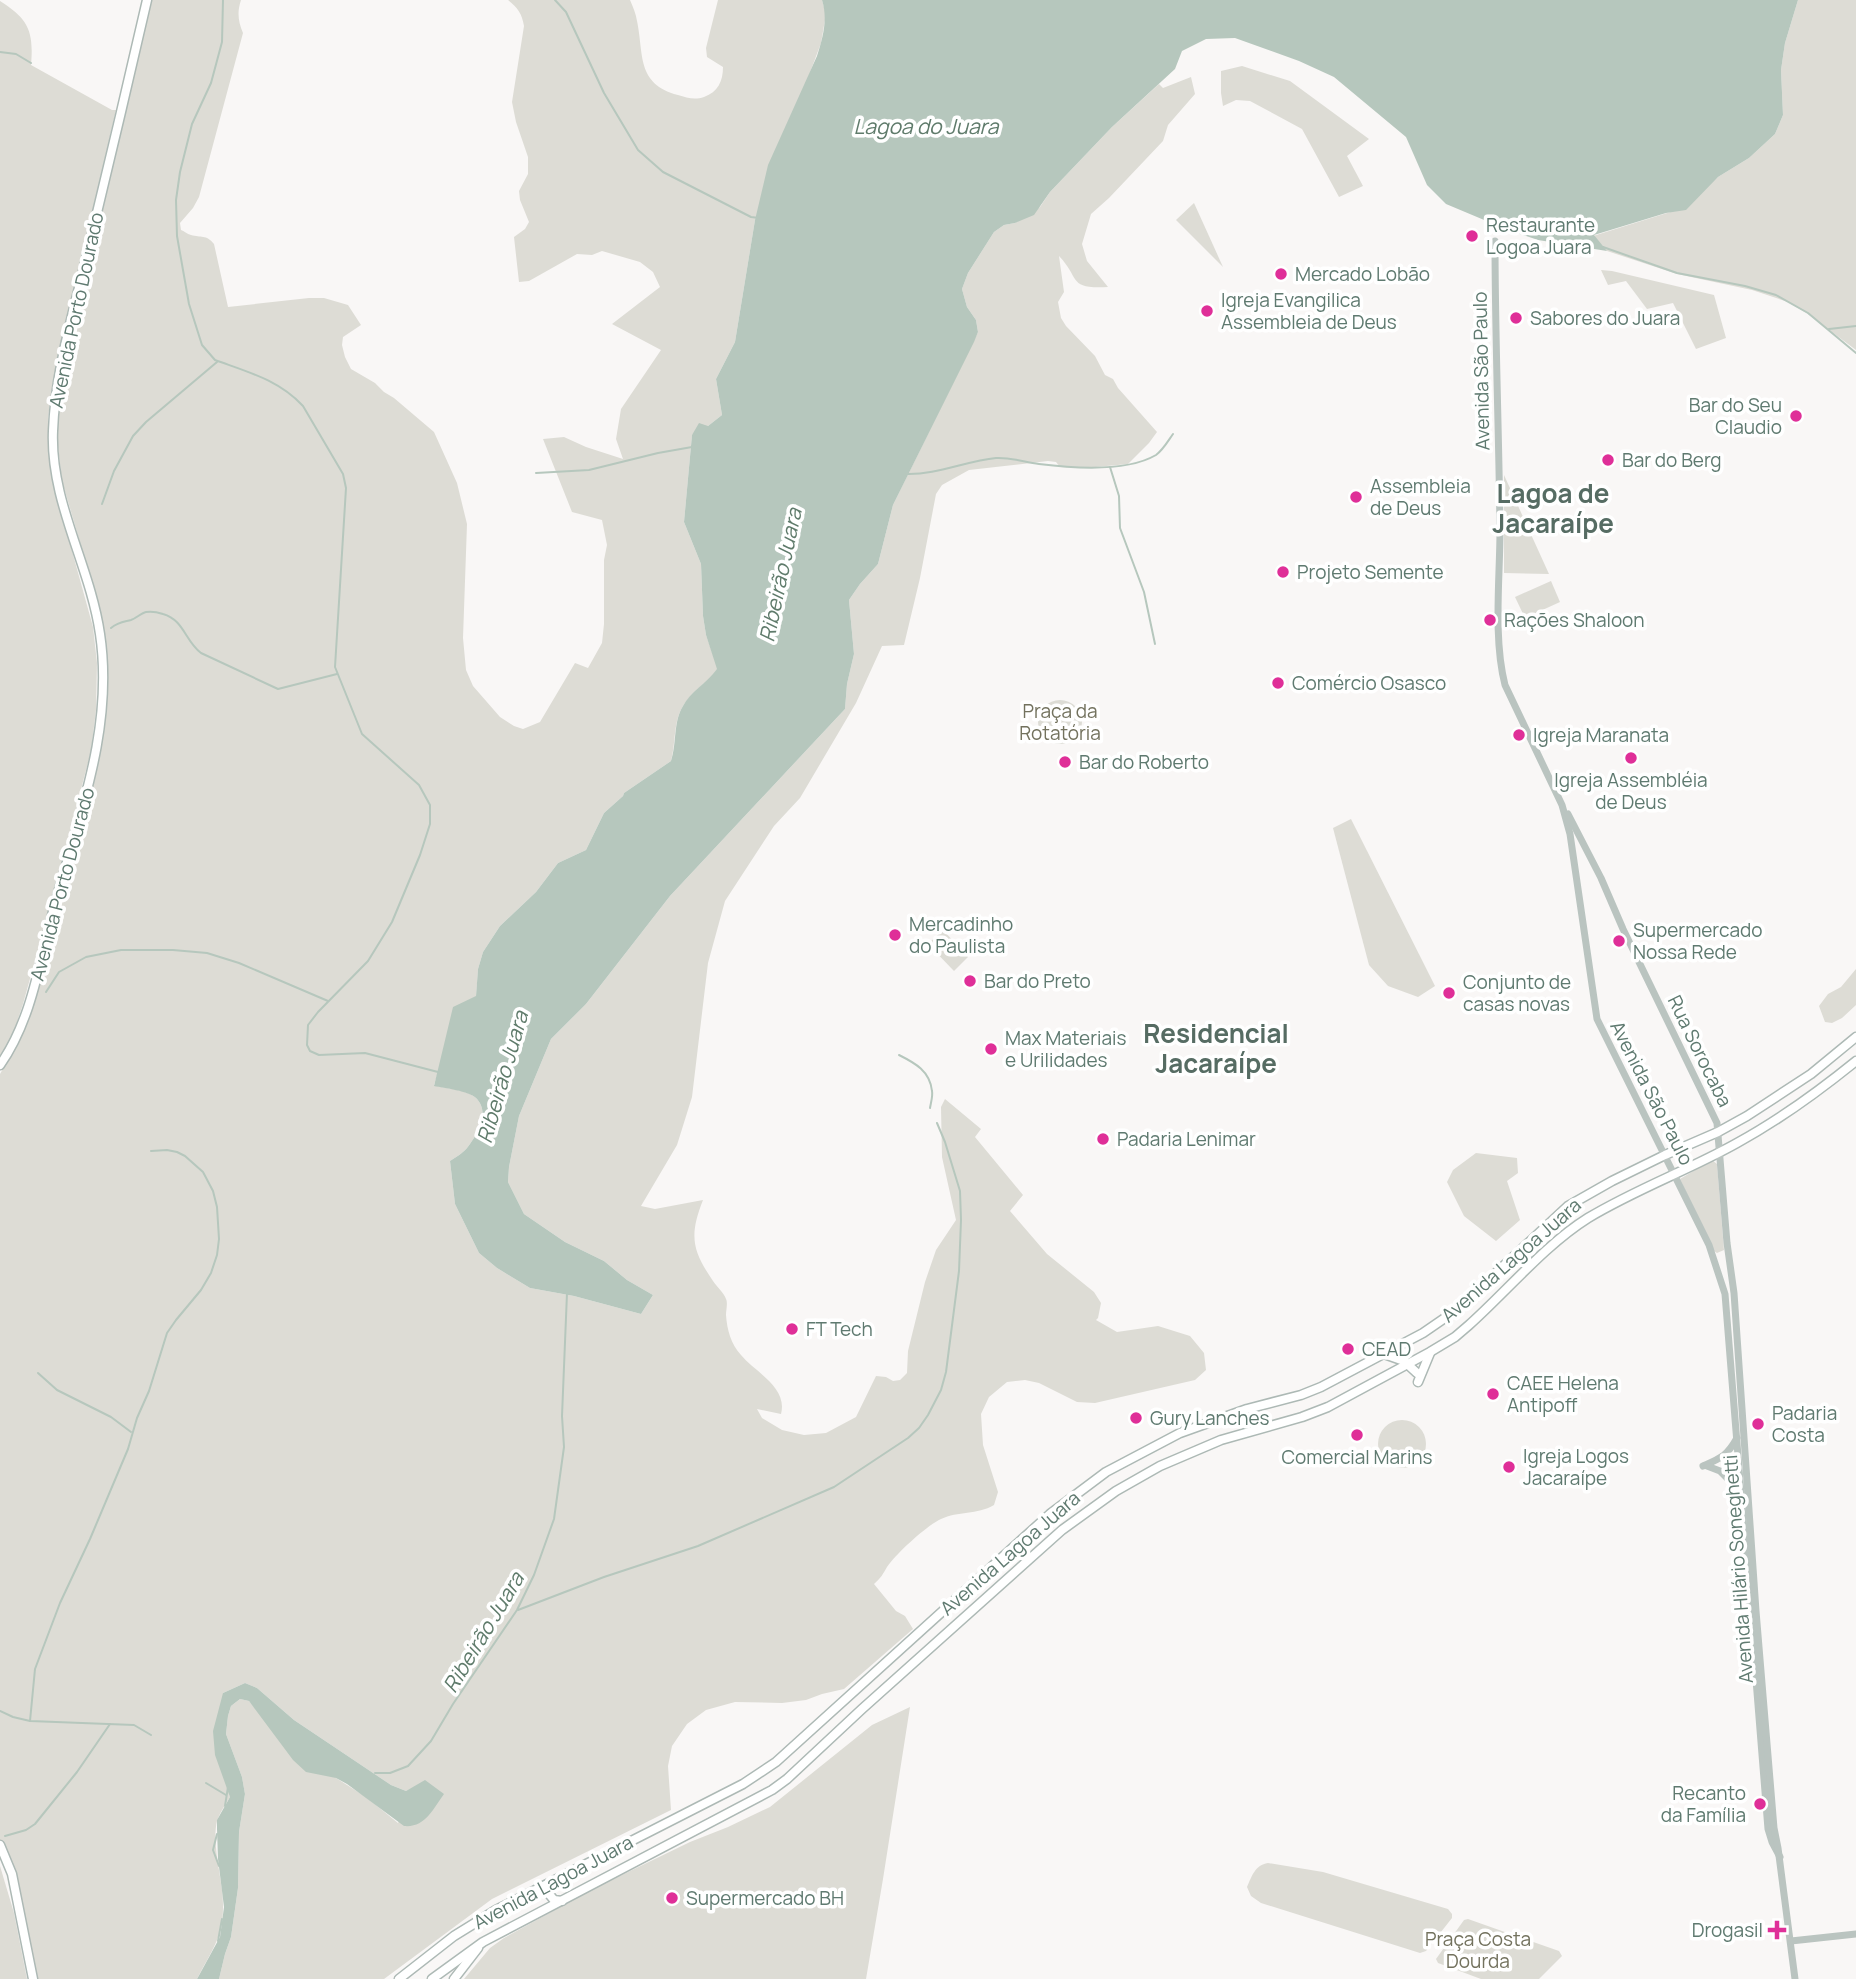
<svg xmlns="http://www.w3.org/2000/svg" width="1856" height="1979" font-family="Manrope,sans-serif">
<rect width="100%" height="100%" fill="#f9f7f6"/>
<g fill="#dddcd5">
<path d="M 152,0 L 241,0 C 237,12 238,21 243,33 L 199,197 L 193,208 L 180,223 L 181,230 C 184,231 187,234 191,235 C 201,238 206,234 214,244 L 228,307 L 309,298 L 324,298 L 348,305 L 361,325 L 343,337 L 342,345 L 345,357 L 351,369 L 375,383 L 384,392 L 394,398 L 434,432 L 457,483 L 467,524 L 463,638 L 466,670 L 473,686 L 500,717 L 514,726 L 523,729 L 540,722 L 575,663 L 588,668 L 602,643 L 604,624 L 604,560 L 607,545 L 602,520 L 572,512 L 543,439 L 564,437 L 586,447 L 623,459 L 616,439 L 621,409 L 661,350 L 612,324 L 660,287 L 653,272 L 640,262 L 602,251 L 592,255 L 577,254 L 529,281 L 519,282 L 514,237 L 525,229 L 529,222 L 520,200 L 519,191 L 528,174 L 528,157 L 516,122 L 512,102 L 524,26 C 522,14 518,8 508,0 L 630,0 C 633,7 636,14 637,21 C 644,54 636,84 678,95 C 687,98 695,100 704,97 C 718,92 723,81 723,67 L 707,57 L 706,48 L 718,0 L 822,0 L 826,14 L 821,43 L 755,220 L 735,342 L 716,379 L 722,415 L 708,426 L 692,435 L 684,522 L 701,564 L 703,616 L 706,635 L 718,669 C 707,683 691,692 683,706 C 673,722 676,743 671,761 L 624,793 L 623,796 L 604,813 L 586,850 L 558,863 L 536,892 L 500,926 L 483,952 L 478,969 L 476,997 L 440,1066 L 434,1085 C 446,1089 467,1089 476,1098 C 491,1113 477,1135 467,1148 C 463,1153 456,1157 450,1161 L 455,1204 L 479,1253 L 497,1268 L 530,1288 L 574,1296 L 641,1314 L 653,1295 L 627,1280 L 604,1261 L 565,1242 L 524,1214 L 508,1182 L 509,1167 L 519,1116 L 551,1039 L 586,1004 L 670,896 L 845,709 L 847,684 L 854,654 L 849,600 L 860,584 L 878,564 L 893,505 L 978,332 L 976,320 L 967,307 L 962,289 L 968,273 L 994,232 L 1004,225 L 1015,223 L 1040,207 L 1050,192 L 1112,127 L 1159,84 L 1163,88 L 1191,77 L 1195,94 L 1168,125 L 1163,141 L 1109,198 L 1091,214 L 1082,244 L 1087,261 L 1108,287 C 1067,289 1081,279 1059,256 L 1064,292 L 1058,302 L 1061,318 L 1066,326 L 1095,356 L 1105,375 L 1113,379 L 1118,388 L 1157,432 L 1149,443 L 1128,464 L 1085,468 L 1060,467 L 1056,462 L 1048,461 L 969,470 L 942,485 L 936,494 L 920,578 L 904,645 L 882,646 L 856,703 L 800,798 L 774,826 L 725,901 L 708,963 L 692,1097 L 677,1145 L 641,1206 L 655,1209 L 703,1200 C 689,1236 692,1250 713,1281 C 717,1287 724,1293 726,1299 C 728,1303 726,1310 726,1315 C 727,1330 731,1344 741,1355 C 756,1373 788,1387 781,1414 L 757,1409 L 762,1418 L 782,1430 L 804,1435 L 826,1433 L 856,1417 L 876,1376 L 886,1377 L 893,1381 L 900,1380 L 907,1373 L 908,1351 L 925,1282 L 936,1250 L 956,1220 L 942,1157 L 941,1107 L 945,1099 L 981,1129 L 975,1137 L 1023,1195 L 1010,1211 L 1047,1254 L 1094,1292 L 1101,1303 L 1098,1318 L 1096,1320 L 1117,1332 L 1158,1326 L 1190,1336 L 1204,1353 L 1206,1370 L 1195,1380 L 1095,1403 L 1077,1402 L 1039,1383 L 1025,1380 L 1007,1382 L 989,1397 L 981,1414 L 983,1445 L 998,1492 L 994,1505 C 977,1515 958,1511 941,1519 C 926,1526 897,1553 887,1567 C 883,1574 881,1578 874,1584 L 896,1611 L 905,1616 L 913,1629 L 844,1689 L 822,1694 L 806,1700 L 782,1703 L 735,1702 L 706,1710 L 687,1724 L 672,1746 L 668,1766 L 671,1810 L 492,1899 L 384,1979 L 219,1979 L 225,1954 L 231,1937 L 238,1888 L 239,1832 L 245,1794 L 242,1777 L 226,1734 L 228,1716 L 231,1706 L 240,1699 L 249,1701 L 263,1718 L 336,1778 L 366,1797 L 398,1823 L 417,1786 L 406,1791 L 391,1785 L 294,1720 L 257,1688 L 245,1683 L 223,1693 L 228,1788 L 230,1797 C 226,1804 220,1812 217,1821 C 211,1846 224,1883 223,1908 C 223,1938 210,1953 197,1979 L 36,1979 L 0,1844 L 0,1074 L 21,1037 L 31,1007 L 99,753 L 105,711 L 92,583 L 62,481 L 57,438 L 57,417 L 62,384 Z"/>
<path d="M 1798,0 L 1856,0 L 1856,350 L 1808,314 L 1788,302 L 1752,290 L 1677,274 L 1607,251 L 1593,236 L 1680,209 L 1718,177 L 1749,158 L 1775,134 L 1783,115 L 1781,70 L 1785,43 Z"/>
<path d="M 0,1 C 28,19 34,30 31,65 L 112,110 L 116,110 L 53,382 L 48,417 L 48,439 L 53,482 L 93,627 L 97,663 L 96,710 L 91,751 L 58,877 L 23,1004 L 13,1034 L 0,1057 Z"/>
<path d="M 1242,66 L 1290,81 L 1369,139 L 1347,156 L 1363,186 L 1339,197 L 1302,129 L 1250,101 L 1236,100 L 1223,106 L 1221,93 L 1221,71 Z"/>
<path d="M 1194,203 L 1223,267 L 1176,220 Z"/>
<path d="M 1601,270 L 1612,271 L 1714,295 L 1726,338 L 1696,349 L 1673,303 L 1647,309 L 1626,281 L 1608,285 Z"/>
<path d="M 1504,475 L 1549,574 L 1504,573 Z"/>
<path d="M 1551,581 L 1560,602 L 1525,618 L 1515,597 Z"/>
<circle cx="1060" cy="722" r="22"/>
<path d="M 1351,819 L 1435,986 L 1418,997 L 1388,986 L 1369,965 L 1333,828 Z"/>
<path d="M 943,930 L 968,957 L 954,971 L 928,944 Z"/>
<path d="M 1856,969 L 1856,1005 L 1842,1018 L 1832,1023 L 1825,1022 L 1819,1006 L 1828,994 L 1841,987 Z"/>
<path d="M 1476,1153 L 1517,1158 L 1518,1173 L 1507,1181 L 1520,1220 L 1496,1241 L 1464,1216 L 1447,1182 L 1453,1170 Z"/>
<path d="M 1712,1160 L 1717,1164 L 1724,1250 L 1717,1253 L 1714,1251 L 1680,1179 Z"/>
<circle cx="1402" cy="1444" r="24"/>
<path d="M 910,1707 L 883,1879 L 866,1979 L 464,1979 L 490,1948 L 504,1938 L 593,1889 L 690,1842 L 728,1827 L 770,1807 L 872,1725 Z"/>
<path d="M 1268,1863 L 1323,1872 L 1448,1909 L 1452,1914 L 1452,1918 L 1426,1951 L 1420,1953 L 1261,1903 L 1251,1896 L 1247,1887 C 1252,1876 1255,1865 1268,1863 Z"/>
<path d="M 0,1866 L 14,1913 L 27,1979 L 0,1979 Z"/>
<path d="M 1468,1919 L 1559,1951 L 1562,1956 L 1539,1979 L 1481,1979 L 1438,1963 L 1436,1959 L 1464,1920 Z"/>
</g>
<g fill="#b6c7bd">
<path d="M 822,0 L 1798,0 L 1785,43 L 1781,70 L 1783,115 L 1775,134 L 1749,158 L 1718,177 L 1686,210 L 1666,213 L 1594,235 L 1607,251 L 1538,240 L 1508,230 L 1446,204 L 1427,185 L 1406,137 L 1334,77 L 1299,61 L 1235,38 L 1206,39 L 1182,51 L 1175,69 L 1112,127 L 1050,192 L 1034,215 L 1015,223 L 1004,225 L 994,232 L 968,273 L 962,289 L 967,307 L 976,320 L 978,332 L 974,342 L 893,505 L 878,564 L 860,584 L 849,600 L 854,654 L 847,684 L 845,709 L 670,896 L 586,1004 L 551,1039 L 519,1116 L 509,1167 L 508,1182 L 524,1214 L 565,1242 L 604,1261 L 627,1280 L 653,1295 L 641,1314 L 574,1296 L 530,1288 L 497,1268 L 479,1253 L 455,1204 L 450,1161 C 456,1157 463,1153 467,1148 C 477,1135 491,1113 476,1098 C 469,1091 444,1088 434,1086 L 453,1007 L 476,996 L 478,969 L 483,952 L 500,926 L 536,892 L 558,863 L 586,850 L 604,813 L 623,796 L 624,793 L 671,761 C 677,743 673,722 683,706 C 690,692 707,683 717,669 L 706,635 L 703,616 L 701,564 L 684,522 L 692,435 L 699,423 L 708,426 L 722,415 L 716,379 L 735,342 L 755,220 L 768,165 L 817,56 C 823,37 828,19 822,0 Z"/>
<path d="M 245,1683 L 257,1688 L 294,1720 L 391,1785 L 406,1791 L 425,1780 L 444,1794 C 433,1809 425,1828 404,1826 L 347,1784 L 336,1778 L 306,1772 L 293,1760 L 249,1701 L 240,1699 L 231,1706 L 228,1716 L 226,1734 L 242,1777 L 245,1794 L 239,1832 L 238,1888 L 231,1937 L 225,1954 L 219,1979 L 197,1979 L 220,1937 L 224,1907 L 218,1859 L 217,1829 L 217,1820 L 230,1797 L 215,1755 L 213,1731 L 223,1693 Z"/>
</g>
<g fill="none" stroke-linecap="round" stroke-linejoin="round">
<g stroke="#b6c7bd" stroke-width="2">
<path d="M 223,0 L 222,42 L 211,83 L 192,124 L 180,172 L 176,200 L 177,236 L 189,304 L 202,345 L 215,360 C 248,372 279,380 303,406 L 343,474 L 346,488 L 335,667 L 362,734 L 419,785 L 430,805 L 430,824 L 420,855 L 392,922 L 368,961 L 318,1012 L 308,1025 L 307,1045 L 310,1051 L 319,1055 L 365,1053 L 438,1072"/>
<path d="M 555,0 L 566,12 L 604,93 L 638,150 L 663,172 L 751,217 L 759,218"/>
<path d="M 0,52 L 16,54 L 31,63"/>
<path d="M 1603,247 L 1677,273 L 1745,286 L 1776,295 L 1808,313 L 1856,353"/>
<path d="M 1829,329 L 1856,326"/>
<path d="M 1110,467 L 1119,496 L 1120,528 L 1144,592 L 1155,644"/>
<path d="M 536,473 L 589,470 L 658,453 L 692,447"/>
<path d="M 906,474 C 936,475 966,461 996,458 C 1010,457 1024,462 1039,464 C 1071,468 1127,472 1156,455 C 1163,450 1168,441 1173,434"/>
<path d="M 102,504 L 114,471 L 133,436 L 146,422 L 217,362"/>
<path d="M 111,628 C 118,622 123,622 131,620 C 137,618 141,613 146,612 C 152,611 157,612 163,614 C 184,620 185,641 201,653 L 278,689 L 337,674"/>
<path d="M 46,992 L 59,972 L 86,957 L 121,950 L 173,950 L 207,953 L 239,963 L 328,1001"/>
<path d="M 899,1055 C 915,1063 930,1071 932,1091 C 933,1096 931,1102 930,1108"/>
<path d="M 38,1373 L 57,1390 L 111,1417 L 131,1432"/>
<path d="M 518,1610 L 604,1577 L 698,1546 L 834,1487 L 908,1438 L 919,1428 L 928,1415 L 941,1390 L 946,1372 L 959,1271 L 961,1220 L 960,1191 L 945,1142 L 937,1123"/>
<path d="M 0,1711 L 13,1717 L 30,1721 L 134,1725 L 151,1735"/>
<path d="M 30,1721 L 35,1669 L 60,1603 L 90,1539 L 128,1449 L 137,1418 L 149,1391 L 167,1333 L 176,1320 L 201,1290 L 211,1273 L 217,1255 L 219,1239 L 217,1207 L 213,1191 L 203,1172 L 185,1156 L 177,1152 L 167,1150 L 151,1151"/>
<path d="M 375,1773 L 390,1773 L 408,1766 L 431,1741 L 453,1704 L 517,1610 L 534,1575 L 554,1519 L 564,1447 L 562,1416 L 567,1293"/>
<path d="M 206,1783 L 226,1795"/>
<path d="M 225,1806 L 228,1787"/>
<path d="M 217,1834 L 213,1850 L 219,1866"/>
<path d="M 5,1836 L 26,1830 L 35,1824 L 77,1772 L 110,1724"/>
<path d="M 218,1941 L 222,1919"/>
</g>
<g stroke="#adb9b5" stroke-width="11">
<g id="secondary">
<path d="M 0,1065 C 33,1018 40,958 55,904 C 79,816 114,727 100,634 C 90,565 50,502 53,431 C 55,374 72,318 85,263 C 106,175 127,88 147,0"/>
<path d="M 1384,1354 L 1404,1361 L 1417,1373"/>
<path d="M 1418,1382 L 1430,1353"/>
<path d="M 0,1845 L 12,1874 L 33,1979"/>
<path d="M 555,1883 L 550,1886 L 549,1894 L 554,1900 L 562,1901"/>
<path d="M 399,1979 L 454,1936 L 496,1910 L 743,1784 L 776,1762 L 1050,1514 L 1106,1472 L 1180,1433 L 1247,1409 L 1301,1395 L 1321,1387 L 1423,1333 L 1455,1311 L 1568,1206 L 1612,1181 L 1665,1155 L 1718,1132 L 1747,1116 L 1811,1074 L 1856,1037"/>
<path d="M 432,1979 L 483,1942 L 772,1790 L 787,1779 L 862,1709 L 1062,1530 L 1116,1491 L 1160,1466 L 1221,1440 L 1302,1417 L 1328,1407 L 1430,1352 L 1455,1337 L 1469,1325 C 1507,1291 1545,1245 1588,1218 C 1636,1189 1689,1170 1737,1143 C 1779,1120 1819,1091 1856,1061"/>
<path d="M 454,1979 L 478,1948"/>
</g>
</g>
<g stroke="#bac4c0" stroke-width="7">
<path d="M 1495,241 C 1495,338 1499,434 1500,530 C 1500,578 1493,638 1505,685 L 1562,805 L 1570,834 L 1597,1019 L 1709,1245 L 1725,1294 L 1768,1829 L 1772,1842 L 1780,1857"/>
<path d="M 1568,814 L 1601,878 L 1623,929 L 1717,1123 L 1727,1243 L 1734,1293 L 1756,1611 L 1774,1828 L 1778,1848 L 1795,1979"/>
<path d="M 1703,1466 C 1721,1458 1727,1456 1737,1438"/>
<path d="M 1707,1466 L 1720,1471 L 1741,1492"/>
<path d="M 1791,1941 L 1856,1934"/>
</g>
<use href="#secondary" stroke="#fff" stroke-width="8"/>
</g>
<g fill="#df2f98" stroke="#fff" stroke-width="2.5">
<circle cx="1472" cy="236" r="7"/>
<circle cx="1281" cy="274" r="7"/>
<circle cx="1207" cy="311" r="7"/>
<circle cx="1516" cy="318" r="7"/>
<circle cx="1796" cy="416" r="7"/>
<circle cx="1608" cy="460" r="7"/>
<circle cx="1356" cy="497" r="7"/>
<circle cx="1283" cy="572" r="7"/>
<circle cx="1490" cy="620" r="7"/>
<circle cx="1278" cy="683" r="7"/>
<circle cx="1519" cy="735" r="7"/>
<circle cx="1631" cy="758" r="7"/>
<circle cx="1065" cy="762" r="7"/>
<circle cx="895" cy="935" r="7"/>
<circle cx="1619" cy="941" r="7"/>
<circle cx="970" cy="981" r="7"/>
<circle cx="1449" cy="993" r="7"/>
<circle cx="991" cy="1049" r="7"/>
<circle cx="1103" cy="1139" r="7"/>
<circle cx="792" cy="1329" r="7"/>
<circle cx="1348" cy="1349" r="7"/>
<circle cx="1493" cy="1394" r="7"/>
<circle cx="1136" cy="1418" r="7"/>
<circle cx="1758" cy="1424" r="7"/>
<circle cx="1357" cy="1435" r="7"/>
<circle cx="1509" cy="1467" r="7"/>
<circle cx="1760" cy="1804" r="7"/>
<circle cx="672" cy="1898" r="7"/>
<path d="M1773.5 1919.5h7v7h7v7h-7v7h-7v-7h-7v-7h7z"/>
</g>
<g text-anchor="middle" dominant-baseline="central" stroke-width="7" stroke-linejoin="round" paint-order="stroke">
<g font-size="19" fill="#5f7a70" stroke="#fff" text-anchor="start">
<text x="1486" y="225">Restaurante<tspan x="1486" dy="22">Logoa Juara</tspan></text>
<text x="1295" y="274">Mercado Lobão</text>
<text x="1221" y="300">Igreja Evangilica<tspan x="1221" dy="22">Assembleia de Deus</tspan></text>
<text x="1530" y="318">Sabores do Juara</text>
<text x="1782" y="405" text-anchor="end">Bar do Seu<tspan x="1782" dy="22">Claudio</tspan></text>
<text x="1622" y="460">Bar do Berg</text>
<text x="1370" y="486">Assembleia<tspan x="1370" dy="22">de Deus</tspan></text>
<text x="1297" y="572">Projeto Semente</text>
<text x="1504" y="620">Rações Shaloon</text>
<text x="1292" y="683">Comércio Osasco</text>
<text x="1533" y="735">Igreja Maranata</text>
<text x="1079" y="762">Bar do Roberto</text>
<text x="1631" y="780" text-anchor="middle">Igreja Assembléia<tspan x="1631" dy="22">de Deus</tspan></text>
<text x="909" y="924">Mercadinho<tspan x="909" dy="22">do Paulista</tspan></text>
<text x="1633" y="930">Supermercado<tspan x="1633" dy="22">Nossa Rede</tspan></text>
<text x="984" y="981">Bar do Preto</text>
<text x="1463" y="982">Conjunto de<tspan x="1463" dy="22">casas novas</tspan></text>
<text x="1005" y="1038">Max Materiais<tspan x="1005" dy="22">e Urilidades</tspan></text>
<text x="1117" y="1139">Padaria Lenimar</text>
<text x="806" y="1329">FT Tech</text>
<text x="1362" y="1349">CEAD</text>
<text x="1507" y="1383">CAEE Helena<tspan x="1507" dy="22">Antipoff</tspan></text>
<text x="1772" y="1413">Padaria<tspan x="1772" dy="22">Costa</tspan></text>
<text x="1150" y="1418">Gury Lanches</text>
<text x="1523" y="1456">Igreja Logos<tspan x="1523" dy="22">Jacaraípe</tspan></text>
<text x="1357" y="1457" text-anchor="middle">Comercial Marins</text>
<text x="1746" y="1793" text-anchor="end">Recanto<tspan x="1746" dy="22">da Família</tspan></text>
<text x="686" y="1898">Supermercado BH</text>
<text x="1763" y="1930" text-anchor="end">Drogasil</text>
</g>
<g font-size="19" fill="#5f7a70" stroke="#fff">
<text transform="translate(76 310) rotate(-78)">Avenida Porto Dourado</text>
<text transform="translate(1481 371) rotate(-91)">Avenida São Paulo</text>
<text transform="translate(62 884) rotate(-75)">Avenida Porto Dourado</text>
<text transform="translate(1700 1051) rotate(64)">Rua Sorocaba</text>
<text transform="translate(1652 1093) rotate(63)">Avenida São Paulo</text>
<text transform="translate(1511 1260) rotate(-41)">Avenida Lagoa Juara</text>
<text transform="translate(1010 1553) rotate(-41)">Avenida Lagoa Juara</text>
<text transform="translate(1738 1569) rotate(-94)">Avenida Hilário Soneghetti</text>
<text transform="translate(553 1882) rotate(-28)">Avenida Lagoa Juara</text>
</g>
<g font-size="19" fill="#73725e" stroke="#fff">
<text x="1060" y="711">Praça da<tspan x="1060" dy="22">Rotatória</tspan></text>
<text x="1478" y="1939">Praça Costa<tspan x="1478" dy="22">Dourda</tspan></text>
</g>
<g font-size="21" font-style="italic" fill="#5f7b6b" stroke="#fff">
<text x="926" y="126">Lagoa do Juara</text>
<text transform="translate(780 575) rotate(-78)">Ribeirão Juara</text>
<text transform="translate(502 1077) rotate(-74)">Ribeirão Juara</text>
<text transform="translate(483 1632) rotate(-59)">Ribeirão Juara</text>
</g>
<g font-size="26" font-weight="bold" fill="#566c63" stroke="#fff">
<text x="1553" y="493">Lagoa de<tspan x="1553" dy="30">Jacaraípe</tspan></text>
<text x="1216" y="1033">Residencial<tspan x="1216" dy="30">Jacaraípe</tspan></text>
</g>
</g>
</svg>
